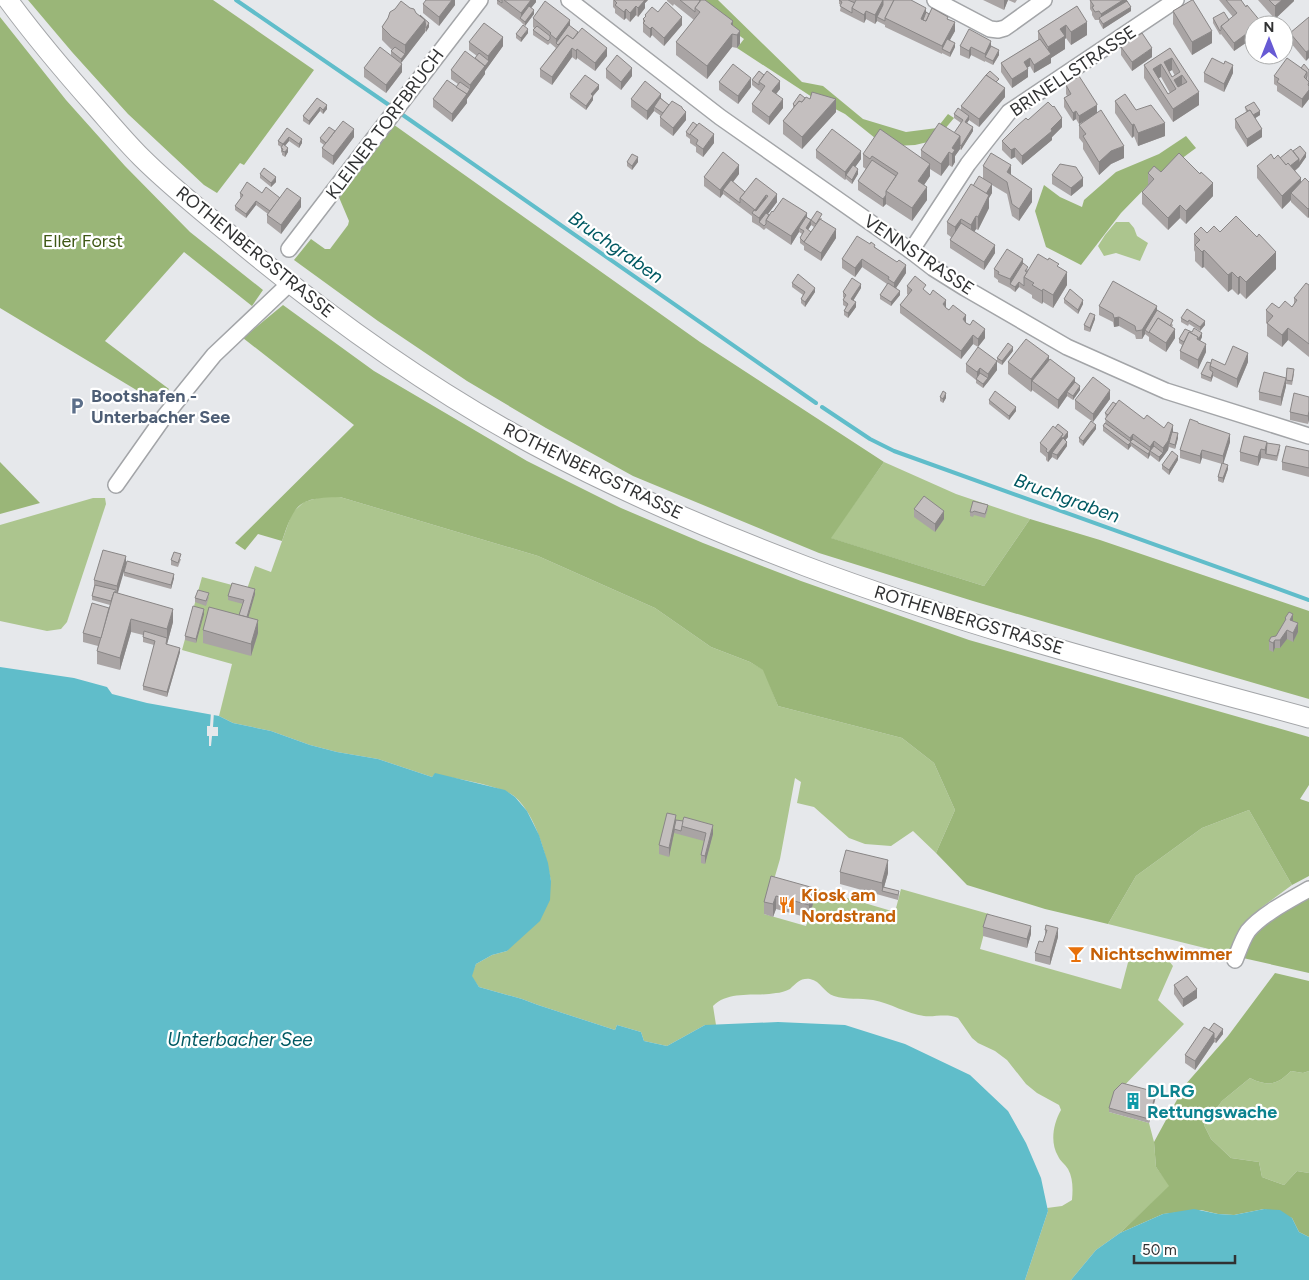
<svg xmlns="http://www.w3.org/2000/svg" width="1309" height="1280" font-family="Figtree,sans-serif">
<rect width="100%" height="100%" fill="#e6e8eb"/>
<g fill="#acc58e">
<path d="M 1116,222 L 1129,222 L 1134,228 L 1137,236 L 1148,243 L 1140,261 L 1116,253 L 1104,256 L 1098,246 L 1105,235 Z"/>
<path d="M 884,462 L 956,494 L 1030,519 L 984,586 L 830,538 Z"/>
<path d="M 321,497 L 340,497 L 538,556 L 655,608 L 711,647 L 750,662 L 764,670 L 778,706 L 902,738 L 934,763 L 955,810 L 936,853 L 913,831 L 891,846 L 865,844 L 849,838 L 814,807 L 797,803 L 801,782 L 795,778 L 780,859 L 764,914 L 806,926 L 817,889 L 895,912 L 901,889 L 989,914 L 980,949 L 1121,989 L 1131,951 L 1169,961 L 1173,966 L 1158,1000 L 1184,1024 L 1115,1095 L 1109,1112 L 1149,1123 L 1154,1142 L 1156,1167 L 1170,1186 L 1120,1233 L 1096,1250 L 1071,1280 L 1025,1280 L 1048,1211 L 1047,1208 L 1062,1206 L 1072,1200 C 1073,1189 1073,1178 1068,1169 C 1065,1164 1060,1161 1058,1156 C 1050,1143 1053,1124 1061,1110 L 1059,1105 L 1037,1093 L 1026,1084 L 1007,1060 L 995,1051 L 978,1043 L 972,1038 L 958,1018 C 947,1013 936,1017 924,1016 C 907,1014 890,1003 873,1000 C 860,998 846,1000 834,996 C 824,993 821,981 810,979 C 800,978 797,983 790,989 C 786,991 780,993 776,993 C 755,997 729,990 713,1006 L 716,1025 L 705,1025 L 667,1046 L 644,1041 L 641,1032 L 617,1025 L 615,1030 L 538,1005 L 522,999 L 479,987 L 471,976 L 476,964 L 492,955 L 507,951 L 551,881 C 546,855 536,815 515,797 C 503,786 451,777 434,775 L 432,777 L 378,759 L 337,752 L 310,745 L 271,731 L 233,723 L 219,716 L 232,664 L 182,650 L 202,577 L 247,589 L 255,566 L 271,572 L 292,513 L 304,502 Z"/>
<path d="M 93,498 L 105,498 L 106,504 L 67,622 L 61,629 L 47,631 L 0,621 L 0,525 Z"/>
<path d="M 1249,810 L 1292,885 L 1262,907 L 1241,929 L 1229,954 L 1108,924 L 1136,876 L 1202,828 Z"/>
<path d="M 1291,1071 L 1303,1073 L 1309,1071 L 1309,1173 L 1297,1171 L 1284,1185 L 1262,1177 L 1259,1162 L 1231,1158 L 1211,1139 L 1204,1125 L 1222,1101 L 1250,1078 C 1268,1087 1277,1085 1291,1071 Z"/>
</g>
<g fill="#9ab678">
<path d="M 28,0 L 213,0 L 314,70 L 244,165 L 240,163 L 217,193 L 204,185 L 128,114 L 72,52 Z"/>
<path d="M 690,0 L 718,0 L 802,82 L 823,86 L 863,119 L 906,132 L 937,128 L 948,114 L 954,118 L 939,136 L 932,141 L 915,145 L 894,146 L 880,142 L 845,114 L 812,97 L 737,48 L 744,39 Z"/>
<path d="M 0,17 L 66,100 L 125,166 L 190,232 L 263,290 L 252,306 L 184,252 L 105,341 L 169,389 L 158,403 L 0,308 Z"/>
<path d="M 390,122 L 700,342 L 884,462 L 831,538 L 984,586 L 1030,519 L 1100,540 L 1309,611 L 1309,699 L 973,601 L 819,553 L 633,476 L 546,428 L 467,381 L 378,321 L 294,260 L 311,239 L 325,249 L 330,249 L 348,225 L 349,221 L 338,195 Z"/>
<path d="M 1186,136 L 1196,148 L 1154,179 L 1121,213 L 1081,265 L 1046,247 L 1035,211 L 1044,185 L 1060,197 L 1082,207 L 1084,200 L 1116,172 L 1159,154 Z"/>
<path d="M 283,305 L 374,371 L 527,461 L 621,508 L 703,543 L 801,581 L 969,640 L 1309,737 L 1309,785 L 1300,799 L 1309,802 L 1309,876 L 1292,885 L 1249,810 L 1202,828 L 1136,876 L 1108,924 L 1045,909 L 967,885 L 936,853 L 955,810 L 934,763 L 902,738 L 778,706 L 763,670 L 750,662 L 711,647 L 655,608 L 538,556 L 340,497 C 298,498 295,503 282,541 L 258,534 L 245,550 L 235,543 L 354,425 L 243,338 Z"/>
<path d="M 0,462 L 40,503 L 0,514 Z"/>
<path d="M 1309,894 L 1309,973 L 1243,958 L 1252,934 L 1277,912 Z"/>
<path d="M 1275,973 L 1309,981 L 1309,1071 L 1303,1073 L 1291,1071 C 1277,1085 1268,1087 1250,1078 L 1222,1101 L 1204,1125 L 1211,1139 L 1231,1158 L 1259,1162 L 1262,1177 L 1284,1185 L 1297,1171 L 1309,1173 L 1309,1237 L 1299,1232 L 1292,1218 L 1264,1209 L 1234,1215 L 1218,1214 L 1201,1210 L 1163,1214 L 1120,1233 L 1169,1186 L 1156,1167 L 1154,1142 L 1185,1085 L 1228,1036 Z"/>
</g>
<g fill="#60bdca">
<path d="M 0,667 L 74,678 L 107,687 L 112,694 L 147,703 L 219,716 L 233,723 L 271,731 L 310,745 L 337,752 L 378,759 L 432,777 L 435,773 L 505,790 L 515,797 L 527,811 L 539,835 L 548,863 L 551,881 L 550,900 L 540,921 L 507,951 L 492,955 L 476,964 L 472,976 L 479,987 L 522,999 L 538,1005 L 615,1030 L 617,1025 L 641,1032 L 644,1041 L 667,1046 L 705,1025 L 778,1022 L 845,1025 L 905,1044 L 970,1075 L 1008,1111 L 1026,1143 L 1041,1178 L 1048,1211 L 1025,1280 L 0,1280 Z"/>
<path d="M 1194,1209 L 1218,1214 L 1234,1215 L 1264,1209 L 1280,1210 L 1292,1218 L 1299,1232 L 1309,1237 L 1309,1280 L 1071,1280 L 1096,1250 L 1120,1233 L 1163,1214 Z"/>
</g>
<path fill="#e6e8eb" d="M 211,712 L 214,712 L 213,727 L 218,727 L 218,736 L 212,736 L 211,746 L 209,746 L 209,736 L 207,736 L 207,726 L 210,726 Z"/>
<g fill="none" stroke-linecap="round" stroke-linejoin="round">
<g stroke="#60bdca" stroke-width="4">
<path d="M 236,0 L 389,105"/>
<path d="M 400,113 L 816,403"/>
<path d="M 822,407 L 870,439 L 894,451 L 1309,600"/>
</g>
<g stroke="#a3a5a8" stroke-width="18">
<g id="minor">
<path d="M 569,0 L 720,117 L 911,251 L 933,268 L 965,288 L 1067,347 L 1166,391 L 1309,436"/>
<path d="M 935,0 L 990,29 L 998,30 L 1005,28 L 1044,0"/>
<path d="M 289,249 L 480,0"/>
<path d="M 911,251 L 968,164 L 1009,112 L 1176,0"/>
<path d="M 116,485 L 164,417 L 214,355 L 290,283"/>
<path d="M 1235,960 C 1239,950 1242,940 1248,931 C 1262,914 1290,900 1309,889"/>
</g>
</g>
<g stroke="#a3a5a8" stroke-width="21">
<path id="major" d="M 8,0 C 36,38 64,71 95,106 C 110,123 125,141 141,157 C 168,184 198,208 227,232 C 322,312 424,386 534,445 C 621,492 713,531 805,566 C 969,628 1140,672 1309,718"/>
</g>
<use href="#minor" stroke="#fff" stroke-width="15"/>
<use href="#major" stroke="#fff" stroke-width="19"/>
</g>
<g fill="#a9a4a4" fill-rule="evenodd">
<path d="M 455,0 L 455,5 L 439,26 L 423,13 L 423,4 Z"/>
<path d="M 497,0 L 536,0 L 536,2 L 531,8 L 534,14 L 525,26 L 520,21 L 497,4 Z"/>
<path d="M 613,0 L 648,0 L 645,3 L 645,8 L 638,17 L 636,15 L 630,22 L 626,18 L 624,20 L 615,13 L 615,9 L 613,7 Z"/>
<path d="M 667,0 L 699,0 L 740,31 L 740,44 L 737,48 L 732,47 L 707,79 L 676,55 L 676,42 L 694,20 L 674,4 L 673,6 L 667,1 Z"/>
<path d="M 839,0 L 911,0 L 929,14 L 948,19 L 955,31 L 950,40 L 955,47 L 950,57 L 942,53 L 942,54 L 885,27 L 885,25 L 877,21 L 875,24 L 866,19 L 864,23 L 840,11 L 841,5 L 839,4 Z"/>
<path d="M 983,0 L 1017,0 L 1015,3 L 1008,0 L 1004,10 Z"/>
<path d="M 1090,0 L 1127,0 L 1131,11 L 1103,29 L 1099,22 L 1099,20 L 1095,20 L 1092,15 L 1092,12 L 1090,9 Z"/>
<path d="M 1219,0 L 1242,0 L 1242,2 L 1261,25 L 1252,42 L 1250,40 L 1234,51 L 1221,34 L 1220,35 L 1213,23 L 1213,18 L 1229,20 L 1233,17 Z"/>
<path d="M 1258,0 L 1294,0 L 1294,1 L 1275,19 Z"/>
<path d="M 1077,6 L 1087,35 L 1071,45 L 1066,38 L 1065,39 L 1065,49 L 1051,58 L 1051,63 L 1034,73 L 1030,66 L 1027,68 L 1028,77 L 1012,88 L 1001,72 L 1001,63 L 1038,40 L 1038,31 Z"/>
<path d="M 1173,11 L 1212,43 L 1192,55 L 1173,24 Z"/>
<path d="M 658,12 L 682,25 L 664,46 L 652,35 L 650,38 L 643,32 L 643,19 L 645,18 L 645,15 Z"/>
<path d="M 416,13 L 429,27 L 401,63 L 391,56 L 391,51 L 392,50 L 382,40 L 382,27 L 388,18 Z"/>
<path d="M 1309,17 L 1306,61 L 1290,42 L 1290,33 Z"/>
<path d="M 533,18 L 570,26 L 607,56 L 595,71 L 577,58 L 576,60 L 572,57 L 552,85 L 540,77 L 540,69 L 556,48 L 550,43 L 548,45 L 533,35 L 533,30 L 534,28 L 533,27 Z"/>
<path d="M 528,33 L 521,42 L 516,38 L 516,34 Z"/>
<path d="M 469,42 L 503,46 L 485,71 L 485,74 L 467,99 L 467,103 L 452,122 L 433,107 L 433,99 L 456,87 L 458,84 L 451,79 L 451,70 L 475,58 L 477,56 L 469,50 Z"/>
<path d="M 960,46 L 991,47 L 999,55 L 993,65 L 985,61 L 985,62 L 971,55 L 969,59 L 960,55 Z"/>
<path d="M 1121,47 L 1152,57 L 1132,71 L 1121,55 Z"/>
<path d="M 1170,48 L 1199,105 L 1173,122 L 1144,78 L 1144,65 ZM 1172,70 L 1175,76 L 1172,77 L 1169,72 ZM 1161,77 L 1170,93 L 1168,94 L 1158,78 Z"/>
<path d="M 1224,64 L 1233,73 L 1224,92 L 1204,82 L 1204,73 Z"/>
<path d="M 364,68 L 402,72 L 386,93 L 364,77 Z"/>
<path d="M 1301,68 L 1309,70 L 1309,99 L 1302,108 L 1277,91 L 1277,86 L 1274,84 L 1274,76 Z"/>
<path d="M 606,69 L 632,76 L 621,90 L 606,78 Z"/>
<path d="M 759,71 L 780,89 L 776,94 L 783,108 L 769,125 L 752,112 L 752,104 L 761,92 L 752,85 L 752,80 Z"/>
<path d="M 719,82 L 751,87 L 738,104 L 719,90 Z"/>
<path d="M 999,84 L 1005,97 L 979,127 L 969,120 L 967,123 L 973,131 L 961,150 L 960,149 L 955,156 L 955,162 L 952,167 L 949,165 L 941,176 L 930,169 L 930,176 L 924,185 L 927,200 L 912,221 L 886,204 L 883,207 L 858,190 L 858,181 L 866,169 L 863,167 L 863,154 L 921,157 L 921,150 L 954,133 L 961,123 L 954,118 L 954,114 L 961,110 L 961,106 Z"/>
<path d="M 1066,85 L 1097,113 L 1124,158 L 1111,164 L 1099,175 L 1083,149 L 1083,143 L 1079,138 L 1079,125 L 1089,118 L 1079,124 L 1076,119 L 1073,121 L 1064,107 L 1064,98 L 1067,96 L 1066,94 Z"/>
<path d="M 599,89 L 593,96 L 593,100 L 586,110 L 570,98 L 570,94 Z"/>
<path d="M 317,98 L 327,109 L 323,114 L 320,111 L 309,125 L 303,121 L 303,116 Z"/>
<path d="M 661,98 L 669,105 L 682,109 L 686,120 L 673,136 L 660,126 L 660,117 L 661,116 L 654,111 L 647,120 L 631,107 L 631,99 Z"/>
<path d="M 805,98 L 836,112 L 802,149 L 783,134 L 783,121 L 793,108 L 793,104 Z"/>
<path d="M 1115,101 L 1136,110 L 1165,136 L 1138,146 L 1134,136 L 1132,138 L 1115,113 Z"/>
<path d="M 1245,107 L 1260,115 L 1255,118 L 1262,137 L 1247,147 L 1235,128 L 1235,119 L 1246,112 Z"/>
<path d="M 1028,120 L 1062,127 L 1052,137 L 1052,140 L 1022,165 L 1015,157 L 1011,159 L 1002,150 L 1002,141 Z"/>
<path d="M 287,128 L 302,143 L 299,148 L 289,141 L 285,146 L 288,152 L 285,157 L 282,155 L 282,153 L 281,152 L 281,147 L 278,145 L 278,141 Z"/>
<path d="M 335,131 L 354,137 L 333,165 L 322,157 L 322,148 L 324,145 L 320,142 L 320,138 Z"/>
<path d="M 686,132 L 714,143 L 703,157 L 696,152 L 696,147 L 690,143 L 690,139 L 686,136 Z"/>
<path d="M 816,150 L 861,159 L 855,167 L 858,174 L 852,184 L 846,179 L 845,180 L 816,158 Z"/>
<path d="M 1293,151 L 1306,157 L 1299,167 L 1295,171 L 1301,183 L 1309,182 L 1309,217 L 1308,218 L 1291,202 L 1291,200 L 1282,209 L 1257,178 L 1257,166 L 1274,159 L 1280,158 Z"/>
<path d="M 627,162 L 638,162 L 632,170 L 627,166 Z"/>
<path d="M 983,166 L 1011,175 L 1032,202 L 1019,221 L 1012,216 L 1007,194 L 992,185 L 992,193 L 989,198 L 989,208 L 978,230 L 976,229 L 974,232 L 995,253 L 984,270 L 950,248 L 950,240 L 951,237 L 947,234 L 947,222 L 973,186 L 983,178 Z"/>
<path d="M 1161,172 L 1213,196 L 1186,224 L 1180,218 L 1168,230 L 1142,204 L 1142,192 L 1148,185 L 1148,173 Z"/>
<path d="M 260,174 L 276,182 L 271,187 L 260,178 Z"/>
<path d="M 739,174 L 733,182 L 745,192 L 756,178 L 777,202 L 768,214 L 769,215 L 773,212 L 807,217 L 811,220 L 822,218 L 821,220 L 836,238 L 821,261 L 804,250 L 804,246 L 800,243 L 800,238 L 802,234 L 799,232 L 791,245 L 766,228 L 764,230 L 759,226 L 752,222 L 752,216 L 723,194 L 720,198 L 704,186 L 704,177 ZM 811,225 L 814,227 L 811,232 L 808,230 Z"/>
<path d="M 1052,175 L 1083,186 L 1071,196 L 1052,184 Z"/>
<path d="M 240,193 L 262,193 L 280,198 L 301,207 L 281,234 L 267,223 L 267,215 L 268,214 L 256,205 L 246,218 L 235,210 L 235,206 L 241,198 L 240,197 Z"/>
<path d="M 1220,232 L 1276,269 L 1246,299 L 1240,293 L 1238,295 L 1232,289 L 1228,292 L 1204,267 L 1202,268 L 1195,261 L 1195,252 L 1194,250 L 1194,234 Z"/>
<path d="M 875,247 L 906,273 L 896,288 L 900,295 L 891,306 L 880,299 L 880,295 L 887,284 L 862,267 L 855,277 L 842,268 L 842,259 Z"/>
<path d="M 1023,264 L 1028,270 L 1059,267 L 1067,285 L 1053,308 L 1043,302 L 1042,304 L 1032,298 L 1032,295 L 1019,287 L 1015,292 L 1010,288 L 1010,287 L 1010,288 L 998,282 L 998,280 L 994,277 L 994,269 Z"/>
<path d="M 792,283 L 815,292 L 805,307 L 801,303 L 801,299 L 803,295 L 792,287 Z"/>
<path d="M 1309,285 L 1309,357 L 1288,340 L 1282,347 L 1267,336 L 1267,324 L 1266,323 L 1266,310 L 1292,307 L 1294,303 L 1294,298 Z"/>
<path d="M 907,286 L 926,292 L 949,310 L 966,315 L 966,323 L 985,338 L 978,347 L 973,344 L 961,359 L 900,313 L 900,305 L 908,295 L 907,294 Z"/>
<path d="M 861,288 L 853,301 L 856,307 L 848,318 L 844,315 L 844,311 L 846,307 L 843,305 L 843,300 L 844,298 L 843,297 L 843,292 Z"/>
<path d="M 1103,297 L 1157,310 L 1173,325 L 1172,327 L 1175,338 L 1166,352 L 1149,341 L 1149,336 L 1149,337 L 1145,334 L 1142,339 L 1136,339 L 1135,335 L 1119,326 L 1114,327 L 1113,322 L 1099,315 L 1099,306 L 1103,299 Z"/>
<path d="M 1064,299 L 1083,304 L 1078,314 L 1064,303 Z"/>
<path d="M 1181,318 L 1205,325 L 1200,331 L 1189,324 L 1188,326 L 1181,322 Z"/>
<path d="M 1095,319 L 1090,332 L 1084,330 L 1084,325 Z"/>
<path d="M 1202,337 L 1200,341 L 1206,352 L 1198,369 L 1180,359 L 1180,351 L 1182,345 L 1179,343 L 1179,339 Z"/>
<path d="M 1013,351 L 1002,365 L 997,362 L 997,358 Z"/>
<path d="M 1049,360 L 1075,382 L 1080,390 L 1073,400 L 1067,396 L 1058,409 L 1032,390 L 1031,392 L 1008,374 L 1008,362 Z"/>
<path d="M 1248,362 L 1237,388 L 1213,376 L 1211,382 L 1201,378 L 1201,374 L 1211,363 L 1225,365 Z"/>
<path d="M 966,364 L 997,370 L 983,388 L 976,383 L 976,380 L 966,372 Z"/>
<path d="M 1287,368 L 1294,374 L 1292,385 L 1286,384 Z"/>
<path d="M 1286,386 L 1281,406 L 1259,400 L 1259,392 Z"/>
<path d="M 940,397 L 946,398 L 943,403 L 940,401 Z"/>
<path d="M 1309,397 L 1309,419 L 1308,424 L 1290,420 L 1290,412 Z"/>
<path d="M 1110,399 L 1093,422 L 1075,409 L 1075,400 Z"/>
<path d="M 989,400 L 1016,411 L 1009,420 L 989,404 Z"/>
<path d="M 1116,404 L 1144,419 L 1173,432 L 1178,438 L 1175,449 L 1169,447 L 1168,450 L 1159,462 L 1150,455 L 1148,459 L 1131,446 L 1128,450 L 1103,431 L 1103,426 L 1105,423 L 1106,418 L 1105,413 Z"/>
<path d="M 1198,423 L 1230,442 L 1223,463 L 1228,469 L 1223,483 L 1218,481 L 1218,477 L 1222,464 L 1202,458 L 1200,464 L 1180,458 L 1180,450 Z"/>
<path d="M 1096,429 L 1083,446 L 1079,442 L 1079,438 Z"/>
<path d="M 1244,436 L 1280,449 L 1277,461 L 1261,458 L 1258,466 L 1240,461 L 1240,452 Z"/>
<path d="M 1068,437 L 1065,440 L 1067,446 L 1057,460 L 1052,457 L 1048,462 L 1046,460 L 1046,457 L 1040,452 L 1040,443 Z"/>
<path d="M 1309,453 L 1309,477 L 1282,470 L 1282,462 Z"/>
<path d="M 1178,460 L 1169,475 L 1162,469 L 1162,465 Z"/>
<path d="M 914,509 L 944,519 L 935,532 L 914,517 Z"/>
<path d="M 988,509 L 985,518 L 974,515 L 973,517 L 970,516 L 970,512 Z"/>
<path d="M 126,556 L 118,593 L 173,622 L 167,644 L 180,652 L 167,697 L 143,690 L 143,686 L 154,645 L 143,642 L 143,635 L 131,632 L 120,670 L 97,664 L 97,651 L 98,646 L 83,642 L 83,633 L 109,608 L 110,605 L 92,600 L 92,596 L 94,586 L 94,580 Z"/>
<path d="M 181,559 L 178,567 L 171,565 L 171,560 Z"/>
<path d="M 124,572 L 174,578 L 171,589 L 124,576 Z"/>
<path d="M 255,594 L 248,618 L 258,633 L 251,656 L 203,643 L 203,630 L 239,615 L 243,604 L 228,600 L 228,596 Z"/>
<path d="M 209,597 L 206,606 L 195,602 L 195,598 Z"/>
<path d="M 204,614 L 196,643 L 185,640 L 185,636 Z"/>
<path d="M 1285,618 L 1293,621 L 1298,632 L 1293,642 L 1287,639 L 1280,648 L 1275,648 L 1273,652 L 1269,650 L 1269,641 L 1276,636 L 1285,621 Z"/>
<path d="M 676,820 L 683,821 L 713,834 L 705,864 L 701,863 L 701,855 L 704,841 L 674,833 L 669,857 L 659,854 L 659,845 Z"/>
<path d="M 840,872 L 888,873 L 884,887 L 899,895 L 898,900 L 840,884 Z"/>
<path d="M 771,876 L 814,900 L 809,918 L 776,909 L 773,917 L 764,914 L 764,902 Z"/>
<path d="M 1046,925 L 1058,937 L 1050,965 L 1035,961 L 1035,953 L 1043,942 L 1045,937 L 1045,930 Z"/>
<path d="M 983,927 L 1031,934 L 1027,948 L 983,936 Z"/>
<path d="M 1174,985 L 1197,998 L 1183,1007 L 1174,994 Z"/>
<path d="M 1209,1030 L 1223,1034 L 1216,1043 L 1214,1042 L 1195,1070 L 1185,1063 L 1185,1055 Z"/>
<path d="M 1156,1096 L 1149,1123 L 1109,1112 L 1109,1108 Z"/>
</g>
<g fill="#898686">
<path d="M 452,0 L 455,0 L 455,5 L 439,26 L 439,17 Z"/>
<path d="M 531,0 L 536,0 L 536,2 L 522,19 L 521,18 L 521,13 Z"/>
<path d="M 643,0 L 648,0 L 645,3 L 645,8 L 638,17 L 638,8 Z"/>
<path d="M 883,0 L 883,9 L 877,17 L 877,21 L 875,24 L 875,15 Z"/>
<path d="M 1004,0 L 1008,0 L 1004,10 Z"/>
<path d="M 1123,0 L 1127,0 L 1127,6 L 1101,22 L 1101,14 Z"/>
<path d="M 1282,0 L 1294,0 L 1294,1 L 1275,19 L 1275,6 Z"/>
<path d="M 636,6 L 636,15 L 630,22 L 630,13 Z"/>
<path d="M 1131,7 L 1131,11 L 1103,29 L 1103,24 Z"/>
<path d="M 926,8 L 926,16 L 923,24 L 921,19 Z"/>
<path d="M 626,9 L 626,18 L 624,20 L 624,12 Z"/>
<path d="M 534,10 L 534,14 L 525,26 L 525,22 Z"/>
<path d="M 866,11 L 866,19 L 864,23 L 864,15 Z"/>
<path d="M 682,17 L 682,25 L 664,46 L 664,38 Z"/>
<path d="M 425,20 L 425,32 L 405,58 L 405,45 Z"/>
<path d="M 570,20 L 570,29 L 556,43 L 556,39 Z"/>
<path d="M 733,21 L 732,47 L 707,79 L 707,66 Z"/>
<path d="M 955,22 L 955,31 L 944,50 L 942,49 L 942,54 L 942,46 Z"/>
<path d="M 1087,22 L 1087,35 L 1071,45 L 1071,32 Z"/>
<path d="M 429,23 L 429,27 L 426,32 L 426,28 Z"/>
<path d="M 1066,25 L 1066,38 L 1065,39 L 1065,49 L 1051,58 L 1051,63 L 1034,73 L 1034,65 L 1048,56 L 1048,47 L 1060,29 Z"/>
<path d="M 652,27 L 652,35 L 650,38 L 650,29 Z"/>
<path d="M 528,29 L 528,33 L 521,42 L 521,38 Z"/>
<path d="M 740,31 L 740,44 L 737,48 L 737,35 Z"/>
<path d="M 1212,31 L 1212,43 L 1192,55 L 1192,42 Z"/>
<path d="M 1250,31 L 1250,40 L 1234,51 L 1234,43 Z"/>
<path d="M 1254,32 L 1254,40 L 1252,42 L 1252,34 Z"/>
<path d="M 503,37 L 503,46 L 485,71 L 485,74 L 467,99 L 467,103 L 452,122 L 452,114 L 470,89 L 470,85 L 488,62 L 488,56 Z"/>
<path d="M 991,41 L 991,49 L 985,57 L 985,62 L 985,54 Z"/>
<path d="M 955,43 L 955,47 L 950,57 L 950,53 Z"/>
<path d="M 971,47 L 971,55 L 969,59 L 969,51 Z"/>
<path d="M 572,48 L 572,57 L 552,85 L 552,77 Z"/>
<path d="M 607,48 L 607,56 L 595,71 L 595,63 Z"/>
<path d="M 1152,48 L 1152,57 L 1132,71 L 1132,62 Z"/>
<path d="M 577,49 L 577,58 L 576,60 L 576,51 Z"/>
<path d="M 999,50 L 999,55 L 993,65 L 993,61 Z"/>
<path d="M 1309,50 L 1309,58 L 1306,61 L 1306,52 Z"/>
<path d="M 405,54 L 405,58 L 401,63 L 401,59 Z"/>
<path d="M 1030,58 L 1030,66 L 1024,70 L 1024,62 Z"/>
<path d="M 1172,58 L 1172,70 L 1166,73 L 1164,62 Z"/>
<path d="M 402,64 L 402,72 L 386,93 L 386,85 Z"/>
<path d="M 1161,64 L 1161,77 L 1154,81 L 1153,69 Z"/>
<path d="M 1233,65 L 1233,73 L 1224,92 L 1224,84 Z"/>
<path d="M 632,68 L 632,76 L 621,90 L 621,82 Z"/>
<path d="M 1028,69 L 1028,77 L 1012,88 L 1012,79 Z"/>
<path d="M 1182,75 L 1182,88 L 1176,89 L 1174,80 Z"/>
<path d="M 751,78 L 751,87 L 738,104 L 738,96 Z"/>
<path d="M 780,81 L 780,89 L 772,99 L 772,91 Z"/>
<path d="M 1309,84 L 1309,99 L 1302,108 L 1302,99 Z"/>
<path d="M 599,85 L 599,89 L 593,96 L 593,100 L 586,110 L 586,106 L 591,94 Z"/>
<path d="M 1005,88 L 1005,97 L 979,127 L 979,119 Z"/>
<path d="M 1199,92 L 1199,105 L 1173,122 L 1173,109 Z"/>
<path d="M 661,94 L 661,102 L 654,107 L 654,111 L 647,120 L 647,111 Z"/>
<path d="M 783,99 L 783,108 L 769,125 L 769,117 Z"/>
<path d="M 836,99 L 836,112 L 802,149 L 802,137 Z"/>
<path d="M 327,105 L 327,109 L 323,114 L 323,110 Z"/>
<path d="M 1097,105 L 1097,114 L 1079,124 L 1079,116 Z"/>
<path d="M 320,107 L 320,111 L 309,125 L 309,121 Z"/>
<path d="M 1076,111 L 1076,119 L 1073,121 L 1073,113 Z"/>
<path d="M 1260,111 L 1260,115 L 1251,121 L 1251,116 Z"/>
<path d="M 686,112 L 686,120 L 673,136 L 673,128 Z"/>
<path d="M 969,116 L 969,120 L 965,126 L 965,122 Z"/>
<path d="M 1062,118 L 1062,127 L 1052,137 L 1052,140 L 1022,165 L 1022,156 Z"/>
<path d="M 1165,123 L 1165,136 L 1138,146 L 1138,133 Z"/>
<path d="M 1134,124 L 1134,136 L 1132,138 L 1132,125 Z"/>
<path d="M 973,127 L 973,131 L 961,150 L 961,146 Z"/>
<path d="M 354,129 L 354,137 L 333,165 L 333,156 Z"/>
<path d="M 1262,129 L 1262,137 L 1247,147 L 1247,139 Z"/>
<path d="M 714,134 L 714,143 L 703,157 L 703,149 Z"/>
<path d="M 960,136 L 960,149 L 955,156 L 955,162 L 952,167 L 952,148 Z"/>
<path d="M 289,137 L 289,141 L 283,148 L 283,144 Z"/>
<path d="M 302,139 L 302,143 L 299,148 L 299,144 Z"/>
<path d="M 1124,146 L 1124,158 L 1111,164 L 1099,175 L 1099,162 L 1111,151 Z"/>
<path d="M 288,148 L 288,152 L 285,157 L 285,152 Z"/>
<path d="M 1015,148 L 1015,157 L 1011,159 L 1011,150 Z"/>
<path d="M 861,151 L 861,159 L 848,177 L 846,175 L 845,180 L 845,172 Z"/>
<path d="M 949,152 L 949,165 L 941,176 L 941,164 Z"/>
<path d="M 1306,153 L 1306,157 L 1299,167 L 1286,178 L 1286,169 Z"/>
<path d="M 638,157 L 638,162 L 632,170 L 632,166 Z"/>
<path d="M 930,164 L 930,176 L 918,194 L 918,181 Z"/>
<path d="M 739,165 L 739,174 L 725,192 L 723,190 L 723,194 L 720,198 L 720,190 Z"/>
<path d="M 1011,165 L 1011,178 L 1007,172 Z"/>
<path d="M 858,169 L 858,174 L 852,184 L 852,180 Z"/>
<path d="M 276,177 L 276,182 L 271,187 L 271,183 Z"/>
<path d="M 1083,178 L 1083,186 L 1071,196 L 1071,188 Z"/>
<path d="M 1301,178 L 1301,191 L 1291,193 L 1291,200 L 1282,209 L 1282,196 Z"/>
<path d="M 1213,183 L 1213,196 L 1186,224 L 1186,211 Z"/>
<path d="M 992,184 L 992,193 L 989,198 L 989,208 L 978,230 L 978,217 L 984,197 Z"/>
<path d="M 927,187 L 927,200 L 912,221 L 912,208 Z"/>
<path d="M 1032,189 L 1032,202 L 1019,221 L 1019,209 Z"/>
<path d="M 777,194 L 777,202 L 761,223 L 759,222 L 759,226 L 759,218 Z"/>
<path d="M 766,195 L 766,204 L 755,215 L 755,210 Z"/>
<path d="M 886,195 L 886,204 L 883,207 L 883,199 Z"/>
<path d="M 301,198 L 301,207 L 281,234 L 281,225 Z"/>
<path d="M 256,201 L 256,205 L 246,218 L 246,214 Z"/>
<path d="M 1180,205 L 1180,218 L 1168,230 L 1168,218 Z"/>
<path d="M 1309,208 L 1309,217 L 1308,218 L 1308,209 Z"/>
<path d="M 807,213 L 807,221 L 799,228 L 799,232 L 791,245 L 791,236 Z"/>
<path d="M 976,216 L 976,229 L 971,238 L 971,225 Z"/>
<path d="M 961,219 L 961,232 L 955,240 L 955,227 Z"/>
<path d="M 811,220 L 811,225 L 806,233 L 806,228 Z"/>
<path d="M 836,229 L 836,238 L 821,261 L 821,253 Z"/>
<path d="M 995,245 L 995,253 L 984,270 L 984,262 Z"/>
<path d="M 1204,250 L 1204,267 L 1202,268 L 1202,252 Z"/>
<path d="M 1276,252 L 1276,269 L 1246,299 L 1246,282 Z"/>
<path d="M 862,259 L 862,267 L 855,277 L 855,268 Z"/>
<path d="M 1023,259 L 1023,267 L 1010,284 L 1010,288 L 1010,279 Z"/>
<path d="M 906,265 L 906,273 L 894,291 L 894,283 Z"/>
<path d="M 1067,272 L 1067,285 L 1053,308 L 1053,295 Z"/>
<path d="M 1232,272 L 1232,289 L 1228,292 L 1228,275 Z"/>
<path d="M 1240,276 L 1240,293 L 1238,295 L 1238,278 Z"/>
<path d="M 1019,282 L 1019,287 L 1015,292 L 1015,287 Z"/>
<path d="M 861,284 L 861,288 L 851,304 L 851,299 Z"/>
<path d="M 815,288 L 815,292 L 805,307 L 805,302 Z"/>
<path d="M 1043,289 L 1043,302 L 1042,304 L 1042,291 Z"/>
<path d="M 900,291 L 900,295 L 891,306 L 891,302 Z"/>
<path d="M 946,300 L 946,308 L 943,304 Z"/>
<path d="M 1083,300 L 1083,304 L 1078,314 L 1078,310 Z"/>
<path d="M 856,302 L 856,307 L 848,318 L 848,313 Z"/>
<path d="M 1157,306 L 1157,315 L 1145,330 L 1145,334 L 1142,339 L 1142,330 Z"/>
<path d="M 966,315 L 966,324 L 963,319 Z"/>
<path d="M 1095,315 L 1095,319 L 1090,332 L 1090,328 Z"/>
<path d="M 1119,317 L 1119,326 L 1114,327 L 1114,318 Z"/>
<path d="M 1205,321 L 1205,325 L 1200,331 L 1200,327 Z"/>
<path d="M 1288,328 L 1288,340 L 1282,347 L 1282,335 Z"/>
<path d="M 985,329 L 985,338 L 978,347 L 978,339 Z"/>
<path d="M 1175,329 L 1175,338 L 1166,352 L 1166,343 Z"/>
<path d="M 1202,333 L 1202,337 L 1197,347 L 1197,339 Z"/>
<path d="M 973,335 L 973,344 L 961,359 L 961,351 Z"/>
<path d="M 1206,344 L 1206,352 L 1198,369 L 1198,360 Z"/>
<path d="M 1013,347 L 1013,351 L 1002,365 L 1002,361 Z"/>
<path d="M 1248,353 L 1248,362 L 1237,388 L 1237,379 Z"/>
<path d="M 1049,356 L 1049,368 L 1032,381 L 1032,390 L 1031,392 L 1031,379 Z"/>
<path d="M 997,361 L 997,370 L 988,382 L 988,374 Z"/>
<path d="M 980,368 L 980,377 L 977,381 L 977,372 Z"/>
<path d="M 1213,372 L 1213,376 L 1211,382 L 1211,378 Z"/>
<path d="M 988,378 L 988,382 L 983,388 L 983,384 Z"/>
<path d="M 1075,378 L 1075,386 L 1067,392 L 1067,396 L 1058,409 L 1058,400 Z"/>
<path d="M 1286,378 L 1286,386 L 1281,406 L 1281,397 Z"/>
<path d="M 1080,386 L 1080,390 L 1073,400 L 1073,396 Z"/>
<path d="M 1110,390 L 1110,399 L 1093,422 L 1093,414 Z"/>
<path d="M 946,393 L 946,398 L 943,403 L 943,399 Z"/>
<path d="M 1016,407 L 1016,411 L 1009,420 L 1009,416 Z"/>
<path d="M 1309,411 L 1309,419 L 1308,424 L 1308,416 Z"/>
<path d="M 1096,425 L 1096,429 L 1083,446 L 1083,441 Z"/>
<path d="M 1173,425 L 1173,434 L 1169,443 L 1168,450 L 1163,457 L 1163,448 Z"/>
<path d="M 1068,432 L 1068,437 L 1054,454 L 1052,453 L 1052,457 L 1048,462 L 1048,453 L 1063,434 Z"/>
<path d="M 1178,433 L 1178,438 L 1175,449 L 1175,445 Z"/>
<path d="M 1133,434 L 1133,443 L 1130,442 L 1131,446 L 1128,450 L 1128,445 L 1130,442 L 1130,438 Z"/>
<path d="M 1230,434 L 1230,442 L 1223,465 L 1223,456 Z"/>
<path d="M 1154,441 L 1154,450 L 1150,451 L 1150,455 L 1148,459 L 1148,454 L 1150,451 L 1150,447 Z"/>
<path d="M 1067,442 L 1067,446 L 1057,460 L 1057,455 Z"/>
<path d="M 1267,442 L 1267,451 L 1266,454 L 1265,454 L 1265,450 Z"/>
<path d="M 1261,449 L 1261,458 L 1258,466 L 1258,457 Z"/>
<path d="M 1202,450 L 1202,458 L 1200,464 L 1200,456 Z"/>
<path d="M 1163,453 L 1163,457 L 1159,462 L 1159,457 Z"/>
<path d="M 1178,456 L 1178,460 L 1169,475 L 1169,470 Z"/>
<path d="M 1228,465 L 1228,469 L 1223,483 L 1223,478 Z"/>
<path d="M 944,511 L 944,519 L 935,532 L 935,524 Z"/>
<path d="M 126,556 L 126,565 L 117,595 L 117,586 Z"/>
<path d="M 174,574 L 174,578 L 171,589 L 171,585 Z"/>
<path d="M 255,589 L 255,594 L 247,622 L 247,618 Z"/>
<path d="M 173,609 L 173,622 L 166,648 L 167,638 L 167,629 Z"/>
<path d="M 204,609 L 204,614 L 196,643 L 196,639 Z"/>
<path d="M 1293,614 L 1293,622 L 1290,620 Z"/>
<path d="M 131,619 L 131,632 L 120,670 L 120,658 Z"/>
<path d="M 258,620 L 258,633 L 251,656 L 251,644 Z"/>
<path d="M 1298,623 L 1298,632 L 1293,642 L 1293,633 Z"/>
<path d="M 1287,630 L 1287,639 L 1280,648 L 1280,640 Z"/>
<path d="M 1275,640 L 1275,648 L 1273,652 L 1273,643 Z"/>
<path d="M 180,648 L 180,652 L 167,697 L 167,692 Z"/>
<path d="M 676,815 L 676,824 L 669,857 L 669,848 Z"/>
<path d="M 713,825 L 713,834 L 705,864 L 705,856 Z"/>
<path d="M 888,860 L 888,873 L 883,891 L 882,891 L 882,895 L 882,883 Z"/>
<path d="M 814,888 L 814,900 L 809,918 L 809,905 Z"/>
<path d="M 776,896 L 776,909 L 773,917 L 773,904 Z"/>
<path d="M 1031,926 L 1031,934 L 1027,948 L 1027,939 Z"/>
<path d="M 1058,928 L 1058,937 L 1050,965 L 1050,957 Z"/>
<path d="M 1197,989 L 1197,998 L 1183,1007 L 1183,999 Z"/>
<path d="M 1223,1029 L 1223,1034 L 1216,1043 L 1216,1039 Z"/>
<path d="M 1214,1033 L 1214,1042 L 1195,1070 L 1195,1061 Z"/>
<path d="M 1156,1092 L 1156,1096 L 1149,1123 L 1149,1119 Z"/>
</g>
<g fill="#c4bfbf" stroke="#898686" fill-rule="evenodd">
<path d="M 426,0 L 452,0 L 439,17 L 423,4 Z"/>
<path d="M 497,0 L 502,0 L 502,3 Z"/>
<path d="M 504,0 L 531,0 L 521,13 Z"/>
<path d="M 614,0 L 645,0 L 638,8 L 636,6 L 630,13 L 626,9 L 624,12 L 615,5 L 617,3 Z"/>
<path d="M 680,0 L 699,0 L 700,1 L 695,8 L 695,12 Z"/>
<path d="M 701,0 L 705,0 L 733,21 L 731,24 L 740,31 L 737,35 L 732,34 L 707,66 L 676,42 L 700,12 L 695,8 Z"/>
<path d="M 839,0 L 848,0 L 855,3 L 852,8 L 852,13 L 840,6 L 842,2 Z"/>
<path d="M 856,0 L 883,0 L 875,15 L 866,11 L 864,15 L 852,8 Z"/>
<path d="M 882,0 L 894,0 L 885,18 L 885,21 L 877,17 L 883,5 L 883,0 Z"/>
<path d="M 894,0 L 911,0 L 926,8 L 921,19 L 926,21 L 932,8 L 948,17 L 947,19 L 955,22 L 942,46 L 885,18 Z"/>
<path d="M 1090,0 L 1123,0 L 1101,14 L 1099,11 L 1095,12 L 1092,7 L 1094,6 Z"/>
<path d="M 1192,0 L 1193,0 L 1212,31 L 1192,42 L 1173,11 Z"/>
<path d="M 1226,0 L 1241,0 L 1246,7 L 1247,5 L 1261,22 L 1257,25 L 1254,25 L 1254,32 L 1252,34 L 1250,31 L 1234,43 L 1221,26 L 1237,13 Z"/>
<path d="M 1269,0 L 1282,0 L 1275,6 Z"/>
<path d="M 401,1 L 410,8 L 414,9 L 416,13 L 425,20 L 405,45 L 392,37 L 382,27 L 388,18 L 390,12 L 395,9 Z"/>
<path d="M 545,1 L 570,20 L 556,39 L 550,34 L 551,33 L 533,18 Z"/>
<path d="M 1127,1 L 1131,7 L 1103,24 L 1099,18 Z"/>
<path d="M 666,2 L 682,17 L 664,38 L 652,27 L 650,29 L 643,23 L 645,21 L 643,19 L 646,16 L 645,15 L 652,7 L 658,12 Z"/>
<path d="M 529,6 L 534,10 L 525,22 L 520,18 Z"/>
<path d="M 1077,6 L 1087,22 L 1071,32 L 1066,25 L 1060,29 L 1065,36 L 1048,47 L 1038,31 Z"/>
<path d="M 926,12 L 929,14 L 926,21 L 923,20 Z"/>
<path d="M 1224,12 L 1229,20 L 1221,26 L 1221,30 L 1220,31 L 1213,18 Z"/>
<path d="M 420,15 L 429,23 L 426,28 L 425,20 Z"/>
<path d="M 1309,17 L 1309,50 L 1306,52 L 1290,33 Z"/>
<path d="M 484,23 L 503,37 L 488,56 L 469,42 Z"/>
<path d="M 523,25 L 528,29 L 521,38 L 516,34 Z"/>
<path d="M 569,25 L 578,32 L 573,39 L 567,35 L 558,45 L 556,43 Z"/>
<path d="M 537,26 L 550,36 L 550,39 L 548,41 L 533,30 Z"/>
<path d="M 582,28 L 607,48 L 595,63 L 577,49 L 576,51 L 572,48 L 552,77 L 540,69 L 567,35 L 573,39 Z"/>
<path d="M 969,29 L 991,41 L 985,54 L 971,47 L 969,51 L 960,46 Z"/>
<path d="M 1142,33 L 1152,48 L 1132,62 L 1121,47 Z"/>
<path d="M 947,39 L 955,43 L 950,53 L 942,49 Z"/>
<path d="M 1040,39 L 1051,54 L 1034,65 L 1030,58 L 1024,62 L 1028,69 L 1012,79 L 1001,63 Z"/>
<path d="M 991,46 L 999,50 L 993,61 L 985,57 Z"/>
<path d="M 380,47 L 402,64 L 386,85 L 364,68 Z"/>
<path d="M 395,47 L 405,54 L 401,59 L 391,51 Z"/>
<path d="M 1170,48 L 1199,92 L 1173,109 L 1144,65 ZM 1172,58 L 1180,72 L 1172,77 L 1164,62 ZM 1161,64 L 1176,89 L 1168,94 L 1153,69 ZM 1182,75 L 1187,82 L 1178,87 L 1174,80 Z"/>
<path d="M 465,51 L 485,66 L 470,85 L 451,70 Z"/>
<path d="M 479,53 L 489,61 L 485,66 L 475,58 Z"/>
<path d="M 617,55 L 632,68 L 621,82 L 606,69 Z"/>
<path d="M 1212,58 L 1224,64 L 1225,61 L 1233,65 L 1224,84 L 1204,73 Z"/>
<path d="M 1287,58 L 1307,72 L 1304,77 L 1309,82 L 1308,85 L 1309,86 L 1309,90 L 1302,99 L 1277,82 L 1279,79 L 1274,76 Z"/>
<path d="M 733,64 L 751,78 L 738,96 L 719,82 Z"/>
<path d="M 1304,64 L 1309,70 L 1309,82 L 1306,79 L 1307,76 L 1307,72 L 1301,68 Z"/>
<path d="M 759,71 L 764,75 L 759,82 L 759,85 L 752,80 Z"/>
<path d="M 767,71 L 780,81 L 772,91 L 783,99 L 769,117 L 752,104 L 765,86 L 759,82 Z"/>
<path d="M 990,71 L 999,79 L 996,82 L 986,75 Z"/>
<path d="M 585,75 L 599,85 L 591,94 L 593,96 L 586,106 L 570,94 Z"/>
<path d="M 986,75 L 1005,88 L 979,119 L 961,106 Z"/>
<path d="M 1079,76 L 1097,104 L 1097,105 L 1079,116 L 1076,111 L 1073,113 L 1064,98 L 1071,94 L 1066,85 Z"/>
<path d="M 447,80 L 467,94 L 452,114 L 433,99 Z"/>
<path d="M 645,81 L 661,94 L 647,111 L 631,99 Z"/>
<path d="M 460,82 L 470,89 L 467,94 L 456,87 Z"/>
<path d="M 812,92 L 836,99 L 802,137 L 783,121 L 799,101 L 802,102 L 806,97 L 810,99 Z"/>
<path d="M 800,94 L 805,98 L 802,102 L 799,101 L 795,106 L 793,104 Z"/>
<path d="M 1125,94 L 1136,110 L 1151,105 L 1165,123 L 1138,133 L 1134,124 L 1132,125 L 1115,101 Z"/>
<path d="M 317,98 L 327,105 L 323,110 L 320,107 L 309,121 L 303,116 Z"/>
<path d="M 660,98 L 669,105 L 663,113 L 654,107 Z"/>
<path d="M 672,101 L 682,107 L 682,108 L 686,112 L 673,128 L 660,117 Z"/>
<path d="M 1048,102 L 1053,107 L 1054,106 L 1062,118 L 1051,129 L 1052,131 L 1022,156 L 1015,148 L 1011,150 L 1002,141 L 1017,126 L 1026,118 L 1028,120 Z"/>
<path d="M 1254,102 L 1260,111 L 1253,115 L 1250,110 L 1248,111 L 1245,107 Z"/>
<path d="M 958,108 L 969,116 L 965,122 L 973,127 L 961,146 L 960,145 L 960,136 L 954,133 L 963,120 L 954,114 Z"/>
<path d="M 1101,110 L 1124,146 L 1111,151 L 1099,162 L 1083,136 L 1086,134 L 1079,125 Z"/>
<path d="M 1250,110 L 1262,129 L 1247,139 L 1235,119 Z"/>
<path d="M 343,121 L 354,129 L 333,156 L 322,148 Z"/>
<path d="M 693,122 L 697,125 L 690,135 L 686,132 Z"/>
<path d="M 699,123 L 714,134 L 703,149 L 696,144 L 698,140 L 690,134 Z"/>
<path d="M 939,123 L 960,136 L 952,148 L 955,150 L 952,154 L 949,152 L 941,164 L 921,150 Z"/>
<path d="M 329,127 L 335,131 L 326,143 L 320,138 Z"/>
<path d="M 287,128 L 302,139 L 299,144 L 289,137 L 283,144 L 278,141 Z"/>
<path d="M 832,129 L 861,151 L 845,172 L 816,150 Z"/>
<path d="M 880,129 L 930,164 L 918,181 L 927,187 L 912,208 L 886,191 L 898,173 L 872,156 L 870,159 L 863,154 Z"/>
<path d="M 283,144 L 288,148 L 285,152 L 282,151 L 283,149 L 281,148 Z"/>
<path d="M 1300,146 L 1306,153 L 1299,163 L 1299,159 L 1293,151 Z"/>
<path d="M 1291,149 L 1299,159 L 1290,166 L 1288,163 L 1286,165 L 1280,158 Z"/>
<path d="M 723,152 L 739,165 L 720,190 L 704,177 Z"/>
<path d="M 991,153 L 1011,165 L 1007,172 L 1032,189 L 1019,209 L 1012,204 L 1007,182 L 983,166 Z"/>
<path d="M 1179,153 L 1200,174 L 1201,172 L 1213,183 L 1186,211 L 1180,205 L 1168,218 L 1142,192 L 1154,179 L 1148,173 L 1154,166 L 1161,172 Z"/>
<path d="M 632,154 L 638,157 L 632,166 L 627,162 Z"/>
<path d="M 1271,154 L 1274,159 L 1278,155 L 1286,165 L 1288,163 L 1301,178 L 1282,196 L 1257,166 Z"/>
<path d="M 872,160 L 896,176 L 886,191 L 886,195 L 883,199 L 858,181 Z"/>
<path d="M 1060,164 L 1076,167 L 1083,178 L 1071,188 L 1052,175 Z"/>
<path d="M 853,165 L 858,169 L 852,180 L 846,175 Z"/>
<path d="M 264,168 L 276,177 L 271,183 L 260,174 Z"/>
<path d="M 979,176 L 992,184 L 986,194 L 973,186 Z"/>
<path d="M 756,178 L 777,194 L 759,218 L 752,213 L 754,210 L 756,211 L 768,196 L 766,195 L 755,210 L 740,198 Z"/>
<path d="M 1305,178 L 1309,182 L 1309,208 L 1308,209 L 1291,193 Z"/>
<path d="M 731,180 L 745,192 L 740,198 L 740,203 L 723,190 Z"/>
<path d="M 247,182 L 262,193 L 266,187 L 280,198 L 270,211 L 256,201 L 246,214 L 235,206 L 243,195 L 240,193 Z"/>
<path d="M 971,184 L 989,195 L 978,217 L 976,216 L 971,225 L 961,219 L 955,227 L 947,222 Z"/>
<path d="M 287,188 L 301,198 L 281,225 L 267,215 Z"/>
<path d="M 783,198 L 807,213 L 791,236 L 766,220 L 772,211 L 773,212 Z"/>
<path d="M 817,211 L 822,214 L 816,224 L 811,220 Z"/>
<path d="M 766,213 L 769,215 L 766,220 L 766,224 L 764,226 L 759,222 Z"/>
<path d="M 1236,216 L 1257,237 L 1259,234 L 1276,252 L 1246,282 L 1240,276 L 1238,278 L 1232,272 L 1228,275 L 1204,250 L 1202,252 L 1195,245 L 1200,240 L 1194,234 L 1201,227 L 1207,233 L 1214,226 L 1220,232 Z"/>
<path d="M 806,217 L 811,220 L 806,228 L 811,232 L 804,242 L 800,238 L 804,231 L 799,228 Z"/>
<path d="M 820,219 L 836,229 L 821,253 L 804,242 Z"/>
<path d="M 961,223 L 995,245 L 984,262 L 950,240 Z"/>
<path d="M 857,236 L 870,244 L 871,242 L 875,245 L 874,247 L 897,262 L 899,260 L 906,265 L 894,283 L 888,279 L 889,277 L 862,259 L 855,268 L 842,259 Z"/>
<path d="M 1007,249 L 1023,259 L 1010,279 L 998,274 L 999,272 L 994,269 Z"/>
<path d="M 1038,254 L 1048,260 L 1049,258 L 1059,264 L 1057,266 L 1067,272 L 1053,295 L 1043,289 L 1042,291 L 1032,285 L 1034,283 L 1024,277 Z"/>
<path d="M 1023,263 L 1028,267 L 1025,271 L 1027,272 L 1024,277 L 1024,286 L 1019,282 L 1015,287 L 1010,284 Z"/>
<path d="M 798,274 L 815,288 L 805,302 L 801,299 L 805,292 L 792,283 Z"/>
<path d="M 915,276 L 926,285 L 923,289 L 930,295 L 933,290 L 946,300 L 943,304 L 946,308 L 949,310 L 953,305 L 966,315 L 963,319 L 966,323 L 970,325 L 973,320 L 985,329 L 978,339 L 973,335 L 961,351 L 900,305 L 912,290 L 907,286 Z"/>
<path d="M 852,278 L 861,284 L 851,299 L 856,302 L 848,313 L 844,311 L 848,304 L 843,300 L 846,295 L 843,292 Z"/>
<path d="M 1113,281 L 1157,306 L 1142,330 L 1136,331 L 1135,326 L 1119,317 L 1114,318 L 1113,314 L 1099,306 Z"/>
<path d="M 888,283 L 900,291 L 891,302 L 880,295 Z"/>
<path d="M 1306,283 L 1309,285 L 1309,344 L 1288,328 L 1282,335 L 1267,323 L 1273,316 L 1266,310 L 1272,303 L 1279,308 L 1285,301 L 1292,307 L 1297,300 L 1294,298 Z"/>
<path d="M 1070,289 L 1083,300 L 1078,310 L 1064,299 Z"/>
<path d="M 1187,309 L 1205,321 L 1200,327 L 1189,320 L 1188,322 L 1181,318 Z"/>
<path d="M 1157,310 L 1173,320 L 1170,326 L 1158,318 L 1149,333 L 1145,330 Z"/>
<path d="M 1090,313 L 1095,315 L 1090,328 L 1084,325 Z"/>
<path d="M 1158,318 L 1175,329 L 1166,343 L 1149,332 Z"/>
<path d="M 1194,328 L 1202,333 L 1198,340 L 1198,337 L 1189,332 L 1184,342 L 1179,339 L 1185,329 L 1192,332 Z"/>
<path d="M 1189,332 L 1198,337 L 1197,339 L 1206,344 L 1198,360 L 1180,351 Z"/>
<path d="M 1026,339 L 1049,356 L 1031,379 L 1008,362 Z"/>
<path d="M 1008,343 L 1013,347 L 1002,361 L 997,358 Z"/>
<path d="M 1233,346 L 1248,353 L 1237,379 L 1210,366 L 1212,359 L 1225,365 Z"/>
<path d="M 978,347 L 997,361 L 988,374 L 980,368 L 977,372 L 966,364 Z"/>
<path d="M 1050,359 L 1075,378 L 1058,400 L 1032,381 Z"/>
<path d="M 1207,362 L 1211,363 L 1210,366 L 1210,370 L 1213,372 L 1211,378 L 1201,374 Z"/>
<path d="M 1287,368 L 1294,369 L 1292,381 L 1286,380 Z"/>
<path d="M 1264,372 L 1286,378 L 1281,397 L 1259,392 Z"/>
<path d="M 980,373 L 988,378 L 983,384 L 976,379 Z"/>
<path d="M 1093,377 L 1110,390 L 1093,414 L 1075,400 Z"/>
<path d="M 1075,382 L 1080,386 L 1073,396 L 1067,392 Z"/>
<path d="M 943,391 L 946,393 L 943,399 L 940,397 Z"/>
<path d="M 995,391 L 1016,407 L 1009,416 L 989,400 Z"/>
<path d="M 1294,393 L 1309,397 L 1309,411 L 1308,416 L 1290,412 Z"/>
<path d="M 1119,400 L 1144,419 L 1147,415 L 1164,428 L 1168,422 L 1173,425 L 1168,441 L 1163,448 L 1154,441 L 1150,447 L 1133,434 L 1130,438 L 1105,419 Z"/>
<path d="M 1113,402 L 1116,404 L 1108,415 L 1105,413 Z"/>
<path d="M 1190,419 L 1198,422 L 1198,423 L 1230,434 L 1223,456 L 1202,450 L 1200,456 L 1180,450 Z"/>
<path d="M 1091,421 L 1096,425 L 1083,441 L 1079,438 Z"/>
<path d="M 1105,423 L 1131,442 L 1128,445 L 1103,426 Z"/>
<path d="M 1058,424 L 1068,432 L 1063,438 L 1067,442 L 1057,455 L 1052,453 L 1063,438 L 1061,437 L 1063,434 L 1055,428 Z"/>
<path d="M 1053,426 L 1063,434 L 1048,453 L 1046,451 L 1047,449 L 1040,443 Z"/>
<path d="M 1172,432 L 1178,433 L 1175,445 L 1169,443 Z"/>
<path d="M 1244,436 L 1267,442 L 1265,450 L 1261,449 L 1258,457 L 1240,452 Z"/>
<path d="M 1133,439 L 1150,451 L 1148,454 L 1130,442 Z"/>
<path d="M 1267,443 L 1280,445 L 1277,456 L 1266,454 Z"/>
<path d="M 1154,446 L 1163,453 L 1159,457 L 1150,451 Z"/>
<path d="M 1286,446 L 1309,451 L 1309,468 L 1282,462 Z"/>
<path d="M 1172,451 L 1178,456 L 1169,470 L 1162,465 Z"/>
<path d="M 1222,463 L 1228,465 L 1223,478 L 1218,477 Z"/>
<path d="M 924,496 L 944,511 L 935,524 L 914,509 Z"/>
<path d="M 973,501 L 988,505 L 985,514 L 974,511 L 973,512 L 970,512 Z"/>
<path d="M 103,550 L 126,556 L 117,586 L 94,580 Z"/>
<path d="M 174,552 L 181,554 L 178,563 L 171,560 Z"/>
<path d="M 127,561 L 174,574 L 171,585 L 124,572 Z"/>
<path d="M 232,583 L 255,589 L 247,617 L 239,615 L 244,600 L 228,596 Z"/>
<path d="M 95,585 L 116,590 L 116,592 L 114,592 L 111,601 L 92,596 Z"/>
<path d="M 198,590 L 209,593 L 206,601 L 195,598 Z"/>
<path d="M 114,592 L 173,609 L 167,629 L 131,619 L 120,658 L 97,651 Z"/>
<path d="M 92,603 L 109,608 L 101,638 L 83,633 Z"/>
<path d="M 193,606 L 204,609 L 196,639 L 185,636 Z"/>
<path d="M 209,607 L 258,620 L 251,644 L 203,630 Z"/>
<path d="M 1289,612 L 1293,614 L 1290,620 L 1298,623 L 1293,633 L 1287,630 L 1280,640 L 1275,640 L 1273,643 L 1269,641 L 1271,637 L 1276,636 L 1286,619 L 1285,618 Z"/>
<path d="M 144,631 L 167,638 L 166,644 L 180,648 L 167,692 L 143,686 L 155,641 L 143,637 Z"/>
<path d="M 667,813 L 676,815 L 669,848 L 659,845 Z"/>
<path d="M 684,817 L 713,825 L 705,856 L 701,855 L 706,833 L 681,826 Z"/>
<path d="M 676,820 L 683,821 L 681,831 L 674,829 Z"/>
<path d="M 846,850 L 888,860 L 882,883 L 840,872 Z"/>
<path d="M 771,876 L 814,888 L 809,905 L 776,896 L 773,904 L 764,902 Z"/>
<path d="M 883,887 L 899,891 L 898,895 L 882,891 Z"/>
<path d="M 987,914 L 1031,926 L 1027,939 L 983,927 Z"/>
<path d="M 1046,925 L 1058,928 L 1050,957 L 1035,953 L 1039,941 L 1043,942 L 1047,930 L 1045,930 Z"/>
<path d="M 1187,976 L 1197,989 L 1183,999 L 1174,985 Z"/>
<path d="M 1214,1023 L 1223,1029 L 1216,1039 L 1214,1038 L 1214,1033 L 1209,1030 Z"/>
<path d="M 1204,1027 L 1214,1033 L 1195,1061 L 1185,1055 Z"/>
<path d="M 1122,1083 L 1156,1092 L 1149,1119 L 1109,1108 L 1114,1091 Z"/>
</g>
<defs>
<g id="parking-bare" transform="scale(1.35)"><path d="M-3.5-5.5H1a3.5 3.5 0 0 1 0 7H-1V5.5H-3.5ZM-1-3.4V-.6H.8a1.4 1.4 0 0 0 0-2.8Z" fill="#5c6f8a" stroke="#fff" stroke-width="2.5" paint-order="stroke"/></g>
<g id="restaurant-bare" transform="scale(1.35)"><path d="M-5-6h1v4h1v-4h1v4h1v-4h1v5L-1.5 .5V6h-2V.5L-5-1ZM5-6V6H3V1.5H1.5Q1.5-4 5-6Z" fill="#e8710a" stroke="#fff" stroke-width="2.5" paint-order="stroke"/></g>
<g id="bar-bare" transform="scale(1.35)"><path d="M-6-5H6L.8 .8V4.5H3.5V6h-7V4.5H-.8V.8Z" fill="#e8710a" stroke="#fff" stroke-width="2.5" paint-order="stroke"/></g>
<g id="building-bare" transform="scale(1.35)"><path d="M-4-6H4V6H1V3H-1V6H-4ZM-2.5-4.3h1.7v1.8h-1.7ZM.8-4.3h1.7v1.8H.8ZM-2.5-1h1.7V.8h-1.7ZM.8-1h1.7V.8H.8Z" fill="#0f9aa8" stroke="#fff" stroke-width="2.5" paint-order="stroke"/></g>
</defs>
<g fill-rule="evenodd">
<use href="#parking-bare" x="77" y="406"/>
<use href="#restaurant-bare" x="787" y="905"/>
<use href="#bar-bare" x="1076" y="954"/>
<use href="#building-bare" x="1133" y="1101"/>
</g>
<g text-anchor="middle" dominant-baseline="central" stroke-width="4.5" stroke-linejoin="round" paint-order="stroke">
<g font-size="18" fill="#303132" stroke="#fff">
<text transform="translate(1073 71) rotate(-34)">BRINELLSTRASSE</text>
<text transform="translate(385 124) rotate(-53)">KLEINER TORFBRUCH</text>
<text transform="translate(255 252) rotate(39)">ROTHENBERGSTRASSE</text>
<text transform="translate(919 255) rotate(34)">VENNSTRASSE</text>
<text transform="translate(593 471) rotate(26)">ROTHENBERGSTRASSE</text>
<text transform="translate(969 620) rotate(17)">ROTHENBERGSTRASSE</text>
</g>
<g font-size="18" fill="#3f5816" stroke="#fff">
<text x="83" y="241">Eller Forst</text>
</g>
<g font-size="18" font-weight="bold" fill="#4e5e75" stroke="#fff" text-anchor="start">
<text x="91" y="396">Bootshafen -<tspan x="91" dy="21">Unterbacher See</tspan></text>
</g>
<g font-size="18" font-weight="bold" fill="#c56008" stroke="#fff" text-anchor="start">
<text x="801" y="895">Kiosk am<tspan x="801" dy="21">Nordstrand</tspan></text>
<text x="1090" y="954">Nichtschwimmer</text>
</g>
<g font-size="18" font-weight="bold" fill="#0d838f" stroke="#fff" text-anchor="start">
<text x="1147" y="1091">DLRG<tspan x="1147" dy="21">Rettungswache</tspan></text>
</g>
<g font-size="19" font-style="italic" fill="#015962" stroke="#fff">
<text transform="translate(616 247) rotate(35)">Bruchgraben</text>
<text transform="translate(1067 498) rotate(20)">Bruchgraben</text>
<text x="240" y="1039">Unterbacher See</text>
</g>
</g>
<g transform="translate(1269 40)"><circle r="24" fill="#ffffff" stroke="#acadad"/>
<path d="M0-4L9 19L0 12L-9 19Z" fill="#675ad4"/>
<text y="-8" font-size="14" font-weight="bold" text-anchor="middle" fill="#303132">N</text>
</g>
<path d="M1134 1255v8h101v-8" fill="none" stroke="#303132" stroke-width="2.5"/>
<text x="1142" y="1255" font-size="15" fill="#303132" stroke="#ffffff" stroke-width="4" paint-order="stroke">50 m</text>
</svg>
